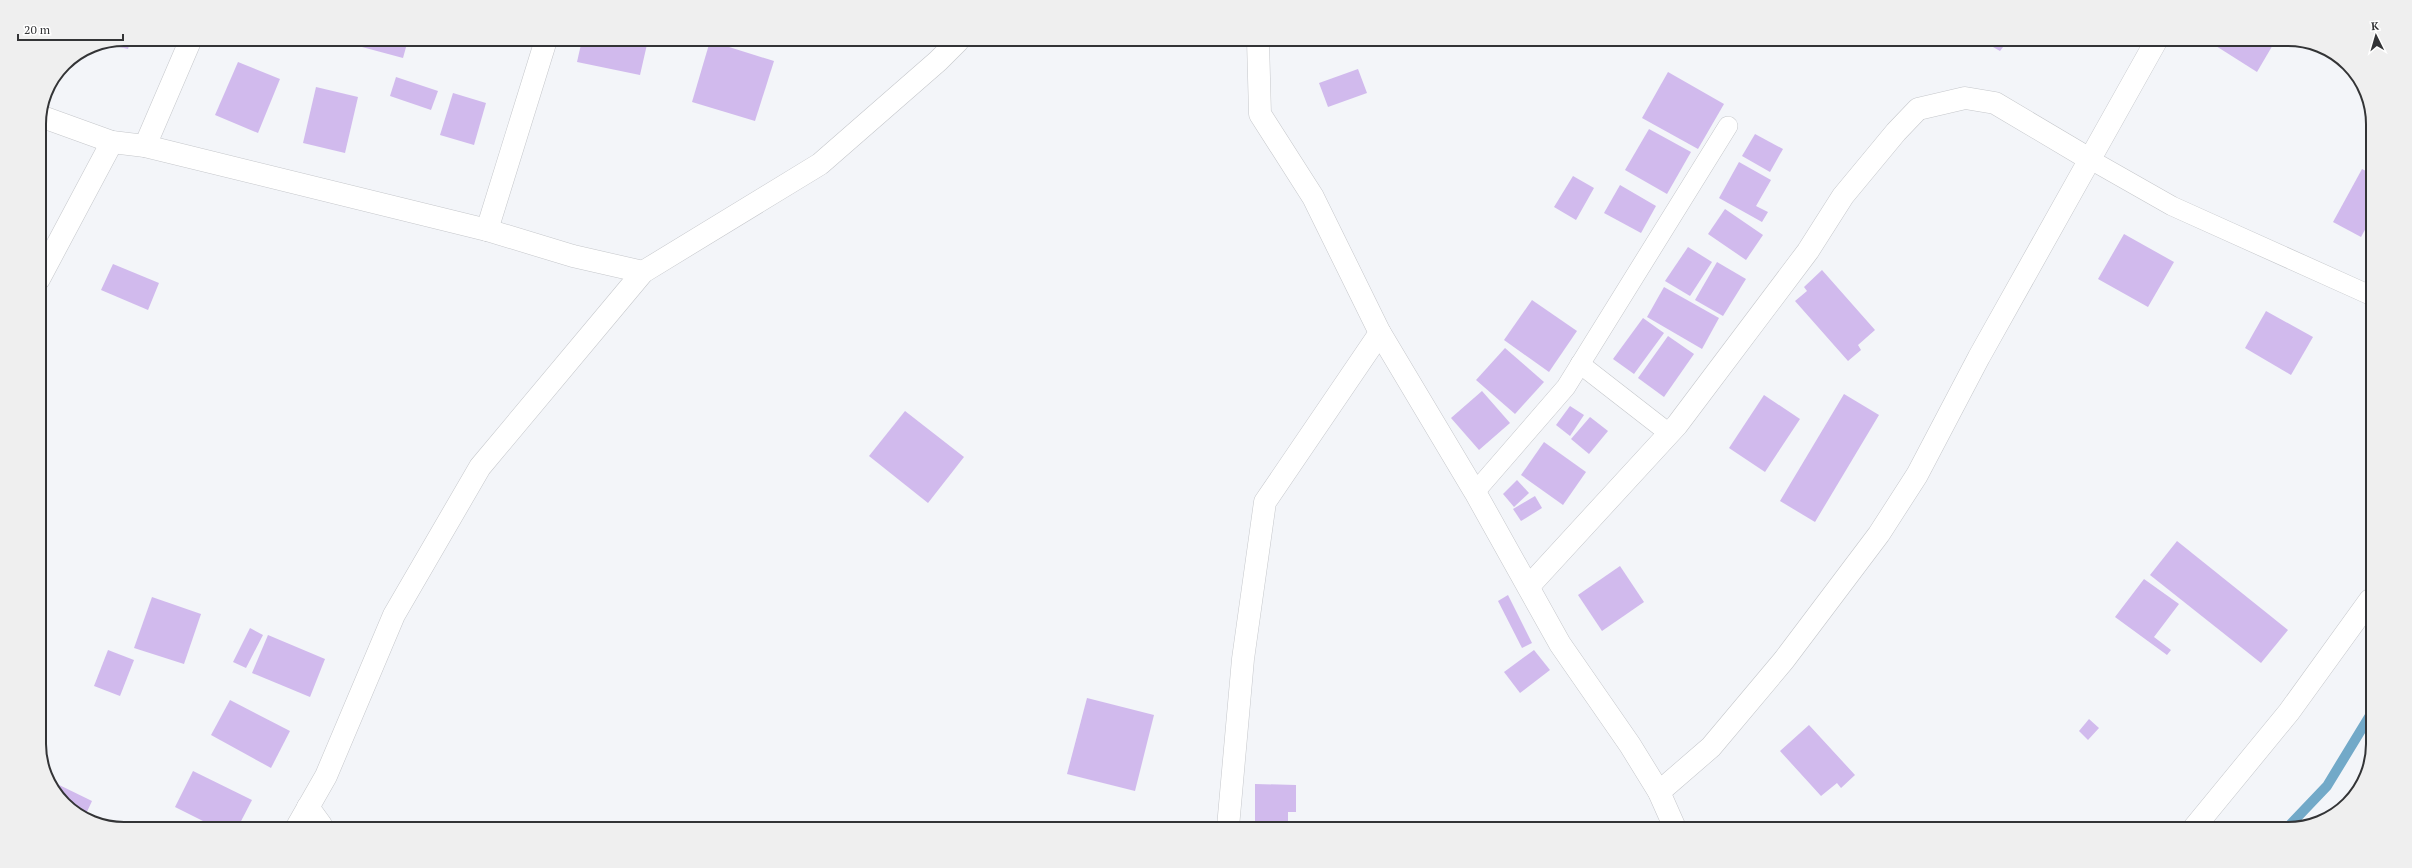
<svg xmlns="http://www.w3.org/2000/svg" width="2412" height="868" font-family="'PT Serif',serif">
<rect width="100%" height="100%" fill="#f3f5f9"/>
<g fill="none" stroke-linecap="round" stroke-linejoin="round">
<path stroke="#72a9c8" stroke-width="10" d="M 2286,829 L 2327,786 L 2369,717"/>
</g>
<g fill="#d1baed">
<path d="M 124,39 L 131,39 L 128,49 L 103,43 Z"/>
<path d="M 364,39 L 373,40 L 408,40 L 403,58 L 362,47 Z"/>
<path d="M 582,40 L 648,40 L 640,75 L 577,62 Z"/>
<path d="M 837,40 L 853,40 L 849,47 Z"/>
<path d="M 710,41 L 774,61 L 755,121 L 692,102 Z"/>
<path d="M 1986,43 L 2006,43 L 2000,51 Z"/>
<path d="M 2218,43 L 2274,43 L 2257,72 L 2216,46 Z"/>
<path d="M 238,62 L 280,79 L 258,133 L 215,115 Z"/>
<path d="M 1358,69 L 1367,93 L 1328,107 L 1319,83 Z"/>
<path d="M 1668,72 L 1724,104 L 1698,149 L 1642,118 Z"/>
<path d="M 396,77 L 438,91 L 431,110 L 390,96 Z"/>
<path d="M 316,87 L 358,97 L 345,153 L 303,143 Z"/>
<path d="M 453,93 L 486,103 L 474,145 L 440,135 Z"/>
<path d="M 1649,129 L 1691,152 L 1667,194 L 1625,170 Z"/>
<path d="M 1755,134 L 1783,149 L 1770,172 L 1742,156 Z"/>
<path d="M 1739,162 L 1771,180 L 1756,206 L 1768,212 L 1762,222 L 1719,198 Z"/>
<path d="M 2362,169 L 2372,174 L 2372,217 L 2361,237 L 2333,222 Z"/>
<path d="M 1573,176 L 1594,188 L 1576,220 L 1554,207 Z"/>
<path d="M 1620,185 L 1656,206 L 1641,233 L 1604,213 Z"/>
<path d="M 1725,209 L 1763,235 L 1746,260 L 1708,234 Z"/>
<path d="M 2124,234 L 2174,262 L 2148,307 L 2098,279 Z"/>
<path d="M 1688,247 L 1712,262 L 1690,296 L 1665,281 Z"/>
<path d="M 1717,262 L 1746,279 L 1723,316 L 1695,300 Z"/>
<path d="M 113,264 L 159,283 L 148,310 L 101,290 Z"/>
<path d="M 1822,270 L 1875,330 L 1858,345 L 1861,350 L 1848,361 L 1795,301 L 1807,291 L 1804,287 Z"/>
<path d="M 1664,287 L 1719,318 L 1702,349 L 1647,317 Z"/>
<path d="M 1532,300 L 1577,331 L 1549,372 L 1504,340 Z"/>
<path d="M 2266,311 L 2313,337 L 2291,375 L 2245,348 Z"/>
<path d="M 1643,318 L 1664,333 L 1634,374 L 1613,359 Z"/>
<path d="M 1668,336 L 1694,354 L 1664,397 L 1638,378 Z"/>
<path d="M 1505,348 L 1544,382 L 1515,414 L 1476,380 Z"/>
<path d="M 1482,391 L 1510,423 L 1479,450 L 1451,418 Z"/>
<path d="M 1844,394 L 1879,415 L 1815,522 L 1780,501 Z"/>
<path d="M 1764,395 L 1800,419 L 1765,472 L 1729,448 Z"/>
<path d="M 1570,406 L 1584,415 L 1570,436 L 1556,425 Z"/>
<path d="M 905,411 L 964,457 L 928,503 L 869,456 Z"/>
<path d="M 1590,417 L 1608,431 L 1589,454 L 1571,439 Z"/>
<path d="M 1544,442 L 1586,472 L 1563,505 L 1521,475 Z"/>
<path d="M 1517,480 L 1529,493 L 1514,507 L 1503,494 Z"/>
<path d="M 1535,496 L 1542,508 L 1521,521 L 1513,509 Z"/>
<path d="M 2177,541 L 2288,630 L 2261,663 L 2150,575 Z"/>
<path d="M 1620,566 L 1644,602 L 1602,631 L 1578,595 Z"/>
<path d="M 2144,579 L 2179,604 L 2154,637 L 2171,650 L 2167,655 L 2115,617 Z"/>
<path d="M 1508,595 L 1532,643 L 1522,648 L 1498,601 Z"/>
<path d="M 152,597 L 201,614 L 184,664 L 134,648 Z"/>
<path d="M 250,628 L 263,635 L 246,668 L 233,662 Z"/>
<path d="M 268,635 L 325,659 L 310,697 L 252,673 Z"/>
<path d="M 108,650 L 134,660 L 120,696 L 94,686 Z"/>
<path d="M 1534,650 L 1550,670 L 1520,693 L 1504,672 Z"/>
<path d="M 1087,698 L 1154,715 L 1135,791 L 1067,774 Z"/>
<path d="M 230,700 L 290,731 L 271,768 L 211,735 Z"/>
<path d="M 2089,719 L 2099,728 L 2088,740 L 2079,731 Z"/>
<path d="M 1809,725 L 1855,775 L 1841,788 L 1837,783 L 1821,796 L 1780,751 Z"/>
<path d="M 193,771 L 252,800 L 239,825 L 211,825 L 175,807 Z"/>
<path d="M 51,781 L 92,801 L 85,816 L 57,796 Z"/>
<path d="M 1255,784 L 1296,785 L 1296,812 L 1288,812 L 1288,827 L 1255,827 Z"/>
</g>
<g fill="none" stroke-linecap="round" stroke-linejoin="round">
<g stroke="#c5c7cb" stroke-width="20">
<g id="service">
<path d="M 2091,160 L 2172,206 L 2372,296"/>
<path d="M 1580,364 L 1670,434"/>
<path d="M 1475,492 L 1566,387 L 1728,126"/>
</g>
</g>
<g stroke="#c5c7cb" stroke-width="23">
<g id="minor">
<path d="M 1258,41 L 1260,114 L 1313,197 L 1380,333 L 1475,492 L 1560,644 L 1630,745 L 1659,792 L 1675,828"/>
<path d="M 40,116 L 112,142 L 145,146 L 487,230 L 573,256 L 643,272"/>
<path d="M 145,146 L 191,39"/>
<path d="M 487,230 L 546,40"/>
<path d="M 39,279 L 112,142"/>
<path d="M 1529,586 L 1677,425 L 1808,251 L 1843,196 L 1896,132 L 1918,109 L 1965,98 L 1995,103 L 2091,160"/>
<path d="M 1659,792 L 1711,747 L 1784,660 L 1879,534 L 1917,475 L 1979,357 L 2155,43"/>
<path d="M 308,807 L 321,825"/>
<path d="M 298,825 L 326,776 L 394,615 L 480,467 L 643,272 L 820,164 L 938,61 L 958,41"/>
<path d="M 1228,827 L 1243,659 L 1265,502 L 1380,333"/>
<path d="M 2193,829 L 2289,712 L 2370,600"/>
</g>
</g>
<use href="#service" stroke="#fff" stroke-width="19"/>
<use href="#minor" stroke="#fff" stroke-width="22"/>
</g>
<path d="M0 0H2412V868H0ZM124 46H2288A78 78 0 0 1 2366 124V744A78 78 0 0 1 2288 822H124A78 78 0 0 1 46 744V124A78 78 0 0 1 124 46Z" fill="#efefef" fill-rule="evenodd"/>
<path fill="none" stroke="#333436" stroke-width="2" d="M124 46H2288A78 78 0 0 1 2366 124V744A78 78 0 0 1 2288 822H124A78 78 0 0 1 46 744V124A78 78 0 0 1 124 46Z"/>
<g transform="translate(2376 36) rotate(355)" stroke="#ffffff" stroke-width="3" paint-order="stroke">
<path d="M0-3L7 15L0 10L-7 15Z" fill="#333436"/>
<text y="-6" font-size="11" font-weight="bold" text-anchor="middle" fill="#333436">K</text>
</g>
<path d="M18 34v6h105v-6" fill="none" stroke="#333436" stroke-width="2"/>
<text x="24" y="34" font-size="12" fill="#333436" stroke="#ffffff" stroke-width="3" paint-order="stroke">20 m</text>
</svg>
